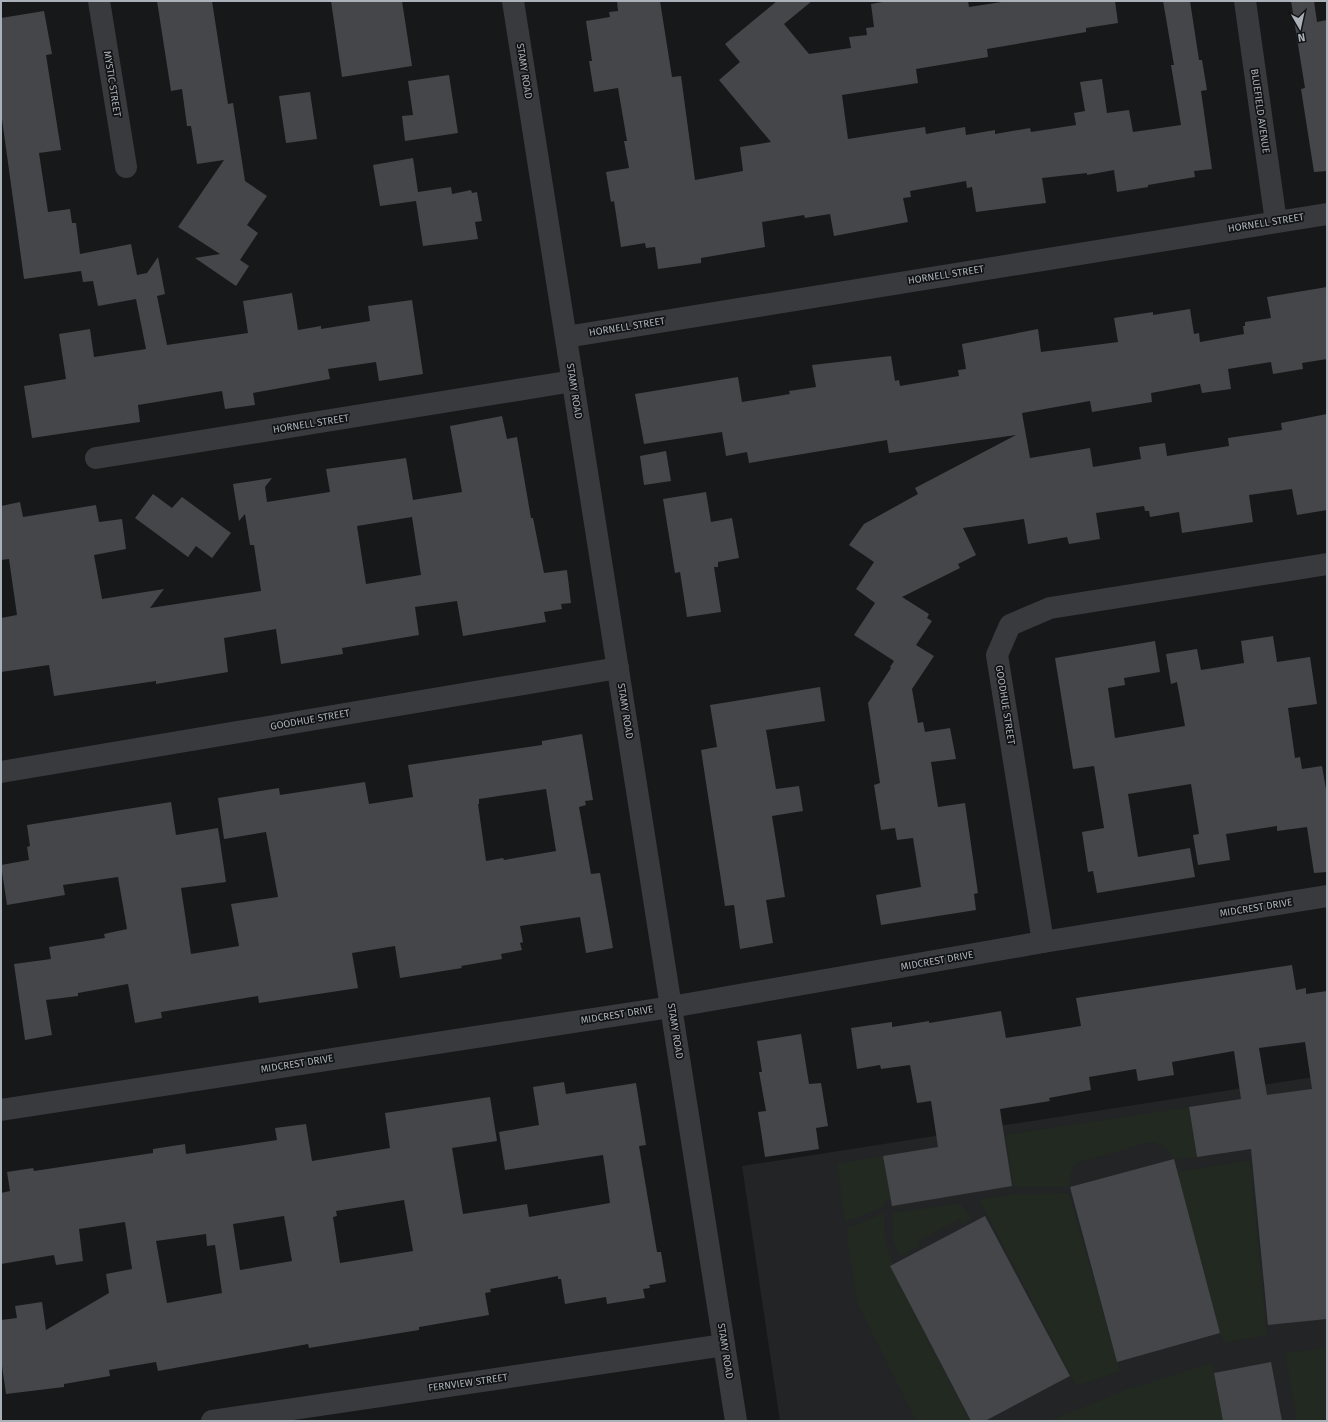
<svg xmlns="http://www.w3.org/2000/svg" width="1328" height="1422" font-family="'Fira Sans',sans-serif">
<rect width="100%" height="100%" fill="#171819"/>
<path fill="#232426" d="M 1327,1075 L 1327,1421 L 780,1421 L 742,1166 Z"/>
<g fill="#212921">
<path d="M 1189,1107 L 1197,1157 L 1174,1159 C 1168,1149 1162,1143 1151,1142 L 1076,1163 L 1070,1175 L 1070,1187 L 1013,1187 L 1005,1135 Z"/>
<path d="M 883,1156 L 891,1199 L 885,1201 L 885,1206 L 845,1222 L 837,1164 Z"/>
<path d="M 1250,1160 L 1267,1335 L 1224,1343 L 1220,1333 L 1177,1172 Z"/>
<path d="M 1069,1193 L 1120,1371 L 1076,1386 L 979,1199 L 1017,1194 Z"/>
<path d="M 960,1203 L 971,1219 L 963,1224 L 960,1219 L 918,1241 L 920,1245 L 900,1257 L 893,1240 L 893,1213 Z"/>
<path d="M 884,1213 L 885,1244 L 894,1264 L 890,1266 L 970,1421 L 916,1421 L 857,1302 L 846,1229 Z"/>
<path d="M 1327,1348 L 1327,1421 L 1297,1421 L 1285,1353 Z"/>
<path d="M 1212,1363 L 1223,1421 L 1049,1421 L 1128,1389 Z"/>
</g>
<g fill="#444649" fill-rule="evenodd">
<path d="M 157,1 L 212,1 L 228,104 L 233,103 L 245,181 L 267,196 L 247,225 L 258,233 L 240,260 L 249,266 L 236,286 L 195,258 L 220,254 L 178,227 L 224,160 L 197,164 L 191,126 L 187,126 L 182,89 L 171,91 Z"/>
<path d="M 331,1 L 402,1 L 412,66 L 342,77 Z"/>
<path d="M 617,1 L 660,1 L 672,77 L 681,76 L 695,180 L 743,171 L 740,147 L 771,142 L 719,80 L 740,62 L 725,44 L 777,1 L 812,1 L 784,24 L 809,54 L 851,48 L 849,37 L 867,35 L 866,28 L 874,27 L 871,4 L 888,1 L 968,1 L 969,7 L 1008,1 L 1115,1 L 1118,23 L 1086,28 L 1086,32 L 987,49 L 988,57 L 916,69 L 918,83 L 842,95 L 848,139 L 925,127 L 926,134 L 965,127 L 966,135 L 995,130 L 995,134 L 1030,128 L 1031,132 L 1076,125 L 1074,113 L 1085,111 L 1080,82 L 1102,79 L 1107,113 L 1129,110 L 1133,132 L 1181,125 L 1171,65 L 1174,65 L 1163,1 L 1190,1 L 1199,60 L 1202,60 L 1207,90 L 1201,91 L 1212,169 L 1194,171 L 1195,177 L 1148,185 L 1148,187 L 1117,192 L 1114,170 L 1087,175 L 1087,173 L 1042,178 L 1046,203 L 976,212 L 972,187 L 967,188 L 966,181 L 910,191 L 911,197 L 903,198 L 908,222 L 834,236 L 830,214 L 805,218 L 804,215 L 762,222 L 765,247 L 701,258 L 701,263 L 658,269 L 655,247 L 646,248 L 645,243 L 621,247 L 614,201 L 611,202 L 606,172 L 629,168 L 624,141 L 627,141 L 618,88 L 594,92 L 589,61 L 592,61 L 586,21 L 610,17 L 609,12 L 618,11 Z"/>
<path d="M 1291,1 L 1314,1 L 1317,22 L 1327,20 L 1327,171 L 1314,172 L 1301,89 L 1305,88 Z"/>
<path d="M 44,11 L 52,54 L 46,55 L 61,150 L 39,153 L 48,212 L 70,209 L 72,223 L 76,223 L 80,254 L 131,244 L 137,275 L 147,273 L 158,257 L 165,294 L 157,296 L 167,345 L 248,333 L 243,301 L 292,293 L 298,330 L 321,326 L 321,329 L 370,321 L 368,306 L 412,300 L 423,374 L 379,381 L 376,362 L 328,369 L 330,379 L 253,393 L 255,405 L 225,409 L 222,391 L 138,405 L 140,422 L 32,438 L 24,386 L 66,379 L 59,334 L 90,329 L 94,357 L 146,349 L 136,299 L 98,306 L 93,281 L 83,282 L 81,271 L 24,279 L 1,112 L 1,18 Z"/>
<path d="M 449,75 L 458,133 L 405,141 L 402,116 L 413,115 L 408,81 Z"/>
<path d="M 310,92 L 317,139 L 286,143 L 279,96 Z"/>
<path d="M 413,158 L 418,192 L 451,187 L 452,194 L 471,190 L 472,193 L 477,192 L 482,221 L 475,222 L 478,239 L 423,246 L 416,201 L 380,206 L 373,165 Z"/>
<path d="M 1327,287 L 1327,359 L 1302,363 L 1303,369 L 1273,374 L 1271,362 L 1228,369 L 1231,389 L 1202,393 L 1200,384 L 1151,393 L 1152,402 L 1092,412 L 1090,401 L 1022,413 L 1030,458 L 1090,448 L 1093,467 L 1141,459 L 1139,447 L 1165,443 L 1167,456 L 1229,446 L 1228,438 L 1282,430 L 1281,423 L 1327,414 L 1327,510 L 1297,515 L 1292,489 L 1249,495 L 1253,522 L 1182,533 L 1179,512 L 1150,517 L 1149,511 L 1145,511 L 1144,506 L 1096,513 L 1100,539 L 1069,544 L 1067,537 L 1028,544 L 1024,519 L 963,528 L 976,555 L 958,564 L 960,568 L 902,597 L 929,614 L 927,618 L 932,621 L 916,645 L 934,656 L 912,689 L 918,723 L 923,722 L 925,732 L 950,728 L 956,759 L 931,762 L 938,807 L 965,803 L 978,893 L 974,894 L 976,910 L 881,925 L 876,895 L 921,887 L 913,838 L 897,840 L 895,828 L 881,830 L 874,785 L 880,783 L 868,703 L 891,668 L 890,667 L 894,661 L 854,635 L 875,603 L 856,589 L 874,562 L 849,545 L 864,524 L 918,494 L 915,488 L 1016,435 L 889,453 L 887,440 L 749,463 L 747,452 L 726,456 L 722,432 L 644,444 L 635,394 L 738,377 L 742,402 L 790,394 L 789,391 L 816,387 L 812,365 L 891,356 L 895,381 L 899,380 L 900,386 L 959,376 L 958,370 L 966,369 L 962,344 L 1038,329 L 1041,352 L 1118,342 L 1114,318 L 1153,312 L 1153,315 L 1190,309 L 1194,334 L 1199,333 L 1200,342 L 1244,334 L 1243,326 L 1245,326 L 1245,322 L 1271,318 L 1267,297 Z"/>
<path d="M 502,416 L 507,439 L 517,437 L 531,518 L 533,518 L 544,573 L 567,570 L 571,603 L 561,604 L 562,609 L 544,612 L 546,622 L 463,636 L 457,601 L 415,607 L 419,635 L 342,648 L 343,654 L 281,664 L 276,629 L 224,638 L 228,672 L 156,684 L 156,681 L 54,696 L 49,665 L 1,672 L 1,618 L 17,615 L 9,559 L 1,560 L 1,506 L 20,502 L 23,517 L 96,505 L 99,522 L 122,519 L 126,549 L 94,555 L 102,599 L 164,589 L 150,608 L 261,591 L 254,545 L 250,545 L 245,514 L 239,521 L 233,484 L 272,478 L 265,487 L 267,502 L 330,492 L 326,469 L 406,458 L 413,500 L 462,492 L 450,426 ZM 412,517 L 421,575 L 366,584 L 357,526 Z"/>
<path d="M 666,451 L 671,481 L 644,485 L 640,456 Z"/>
<path d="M 706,492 L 711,522 L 732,518 L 739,558 L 718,562 L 718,567 L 714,567 L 721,612 L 687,617 L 680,572 L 675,573 L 663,499 Z"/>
<path d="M 153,494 L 172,508 L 182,497 L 231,533 L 212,558 L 196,546 L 188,557 L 135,518 Z"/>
<path d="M 1273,636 L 1277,662 L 1310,657 L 1317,704 L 1288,708 L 1295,758 L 1300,757 L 1302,769 L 1322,766 L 1327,795 L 1327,872 L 1314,873 L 1307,827 L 1277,831 L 1277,826 L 1226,834 L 1230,860 L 1198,865 L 1193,835 L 1199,834 L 1191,784 L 1128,794 L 1138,857 L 1190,848 L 1195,877 L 1097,893 L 1093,871 L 1088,872 L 1082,832 L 1104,828 L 1094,766 L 1073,769 L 1055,658 L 1155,641 L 1160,672 L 1124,678 L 1125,685 L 1108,688 L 1115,738 L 1185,726 L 1177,682 L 1171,684 L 1166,654 L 1197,649 L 1201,670 L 1244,663 L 1241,641 Z"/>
<path d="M 820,687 L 825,721 L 766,730 L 776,789 L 799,786 L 803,811 L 772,816 L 785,897 L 766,900 L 773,943 L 740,949 L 734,905 L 725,906 L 701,750 L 717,747 L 710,705 Z"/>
<path d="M 582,734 L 593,800 L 585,801 L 586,805 L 579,807 L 591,874 L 600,873 L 613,948 L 586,953 L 580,917 L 520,926 L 523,942 L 520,943 L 522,950 L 501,954 L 502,959 L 461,966 L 462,968 L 400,978 L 395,946 L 352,953 L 358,988 L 259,1003 L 258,996 L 161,1012 L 162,1018 L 135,1023 L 128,984 L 78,993 L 78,996 L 46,1000 L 52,1035 L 25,1040 L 14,964 L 51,959 L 49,947 L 105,938 L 104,934 L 127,929 L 118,877 L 63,885 L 65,895 L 7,905 L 1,865 L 29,860 L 27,847 L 30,846 L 27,825 L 171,802 L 176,835 L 218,828 L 226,882 L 181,888 L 191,954 L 239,946 L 231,904 L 278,897 L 266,832 L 224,839 L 218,798 L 279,788 L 280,795 L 365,782 L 369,804 L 413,797 L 408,765 L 542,745 L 542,741 ZM 546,789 L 556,851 L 504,860 L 503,858 L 486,861 L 478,804 L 479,804 L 479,799 Z"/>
<path d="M 1292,965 L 1296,990 L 1306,988 L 1306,994 L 1327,991 L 1327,1319 L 1268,1325 L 1251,1149 L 1197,1157 L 1189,1107 L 1241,1099 L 1234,1051 L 1172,1062 L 1174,1075 L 1138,1081 L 1136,1069 L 1089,1077 L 1091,1090 L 1049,1098 L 1050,1101 L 1000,1109 L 1012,1186 L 892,1206 L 883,1156 L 938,1147 L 931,1101 L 917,1103 L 910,1065 L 881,1069 L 880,1065 L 857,1069 L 851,1028 L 892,1022 L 892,1027 L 929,1021 L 929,1023 L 1001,1011 L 1006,1038 L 1081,1026 L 1076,998 ZM 1305,1042 L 1312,1089 L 1267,1095 L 1259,1048 Z"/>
<path d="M 801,1034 L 809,1084 L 821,1083 L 828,1126 L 816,1128 L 819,1149 L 765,1157 L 758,1112 L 766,1111 L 759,1072 L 762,1072 L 757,1041 Z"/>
<path d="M 564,1082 L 566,1094 L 636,1083 L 646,1145 L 639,1146 L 657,1252 L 661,1252 L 666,1282 L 649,1285 L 650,1288 L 643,1289 L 645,1298 L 607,1304 L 606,1297 L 565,1304 L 561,1279 L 558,1279 L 558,1276 L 490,1289 L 491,1292 L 485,1293 L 489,1315 L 419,1327 L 419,1330 L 309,1348 L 308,1344 L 158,1371 L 156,1362 L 109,1370 L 110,1376 L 64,1384 L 64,1387 L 6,1394 L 1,1359 L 1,1320 L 17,1318 L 15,1306 L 42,1302 L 46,1330 L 109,1293 L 106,1274 L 132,1269 L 125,1222 L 79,1229 L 83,1261 L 56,1265 L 54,1255 L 1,1264 L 1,1193 L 10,1191 L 7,1172 L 33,1168 L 34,1171 L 153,1153 L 153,1149 L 185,1144 L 186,1154 L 277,1140 L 275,1128 L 306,1124 L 312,1161 L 390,1148 L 385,1113 L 490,1097 L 497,1141 L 452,1148 L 463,1214 L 527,1204 L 529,1217 L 610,1203 L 603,1155 L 505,1170 L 499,1132 L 539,1125 L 533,1087 ZM 404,1200 L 413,1251 L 340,1263 L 333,1217 L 337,1216 L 336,1211 ZM 284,1216 L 292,1261 L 240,1270 L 233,1224 ZM 206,1234 L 207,1246 L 215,1245 L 222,1293 L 167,1303 L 156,1241 Z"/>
<path d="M 1174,1159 L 1220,1333 L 1117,1362 L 1070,1187 Z"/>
<path d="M 985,1216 L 1070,1376 L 985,1421 L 971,1421 L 890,1266 Z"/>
<path d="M 1271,1362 L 1282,1421 L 1223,1421 L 1214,1373 Z"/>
</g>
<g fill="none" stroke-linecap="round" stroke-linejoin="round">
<g stroke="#383a3e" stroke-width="22">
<path d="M 99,1 L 126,167"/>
<path d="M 513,1 L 736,1421"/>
<path d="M 1245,1 L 1276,222"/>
<path d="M 566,337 L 1327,214"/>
<path d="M 96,458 L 573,381"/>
<path d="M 1,772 L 618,668"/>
<path d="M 1043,942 L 997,655 L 1010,625 L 1050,608 L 1327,564"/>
<path d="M 1,1110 L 671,1007 L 1043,942 L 1327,896"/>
<path d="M 212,1421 L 724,1345"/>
</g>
</g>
<g text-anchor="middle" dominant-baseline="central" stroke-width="3.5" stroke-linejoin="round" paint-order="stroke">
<g font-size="10" fill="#aab1b9" stroke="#121314">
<text transform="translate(524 71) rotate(81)">STAMY ROAD</text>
<text transform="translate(112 84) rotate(81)">MYSTIC STREET</text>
<text transform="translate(1260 111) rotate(82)">BLUEFIELD AVENUE</text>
<text transform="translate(1266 223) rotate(-9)">HORNELL STREET</text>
<text transform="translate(946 275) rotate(-9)">HORNELL STREET</text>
<text transform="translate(627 327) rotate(-9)">HORNELL STREET</text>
<text transform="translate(574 391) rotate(81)">STAMY ROAD</text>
<text transform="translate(311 424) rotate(-9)">HORNELL STREET</text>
<text transform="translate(1005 705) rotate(81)">GOODHUE STREET</text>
<text transform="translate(625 711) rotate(81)">STAMY ROAD</text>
<text transform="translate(310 720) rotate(-10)">GOODHUE STREET</text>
<text transform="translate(1256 908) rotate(-9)">MIDCREST DRIVE</text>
<text transform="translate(937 961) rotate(-10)">MIDCREST DRIVE</text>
<text transform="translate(617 1015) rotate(-9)">MIDCREST DRIVE</text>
<text transform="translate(675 1031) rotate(81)">STAMY ROAD</text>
<text transform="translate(297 1064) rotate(-9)">MIDCREST DRIVE</text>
<text transform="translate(725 1351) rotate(81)">STAMY ROAD</text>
<text transform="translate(468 1383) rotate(-8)">FERNVIEW STREET</text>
</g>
</g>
<rect width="1328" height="1422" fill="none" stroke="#aab1b9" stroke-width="4"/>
<g transform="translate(1300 28) rotate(171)" stroke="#121314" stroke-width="3" paint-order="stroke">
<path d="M0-3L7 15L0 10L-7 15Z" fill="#aab1b9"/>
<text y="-6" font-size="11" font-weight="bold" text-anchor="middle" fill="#aab1b9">N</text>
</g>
</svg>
